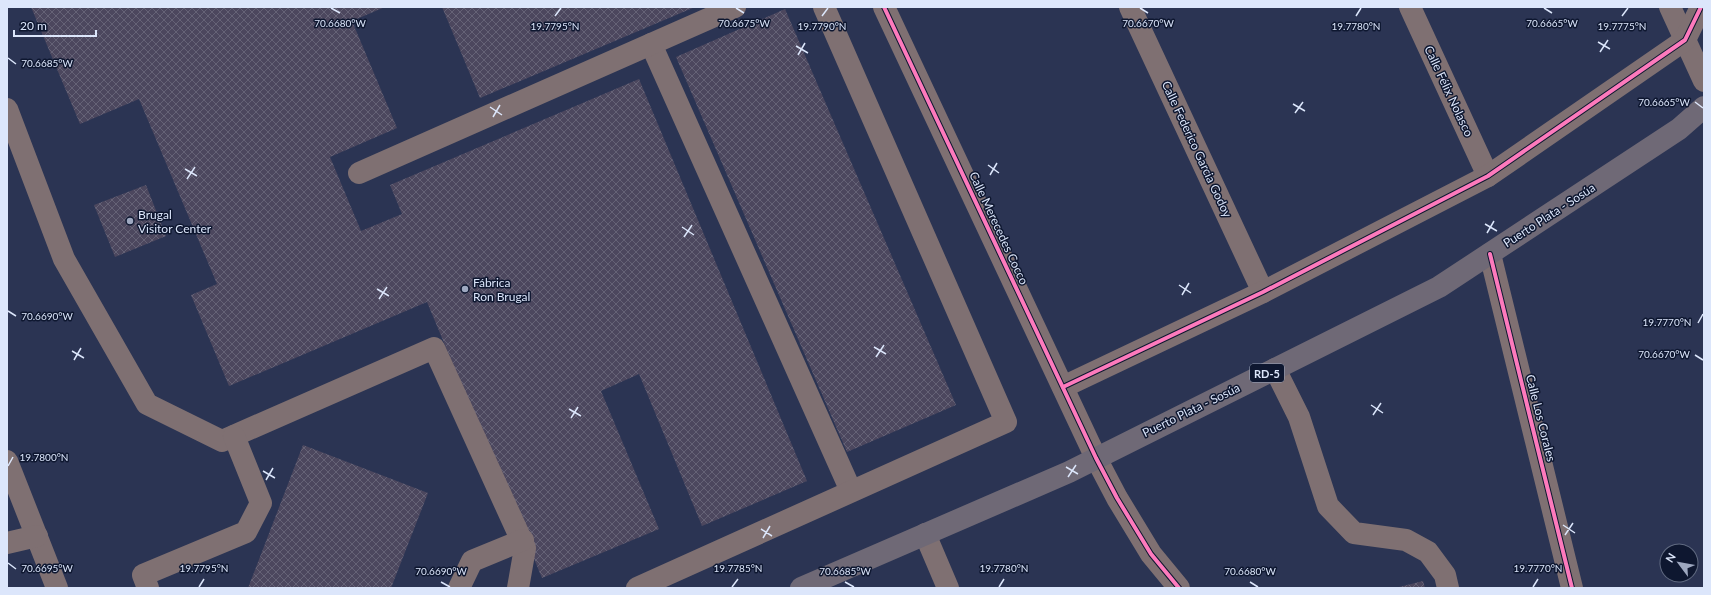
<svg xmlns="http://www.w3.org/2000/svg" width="1711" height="595" font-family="Lato,sans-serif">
<defs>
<pattern id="building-cross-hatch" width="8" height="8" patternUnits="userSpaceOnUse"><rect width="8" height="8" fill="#4c475e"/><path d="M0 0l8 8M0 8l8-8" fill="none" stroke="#656276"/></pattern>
</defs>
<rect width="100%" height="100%" fill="#2b3453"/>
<g fill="url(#building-cross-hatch)">
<path d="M 31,7 L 385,7 L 352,21 L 397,128 L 330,157 L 361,231 L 402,214 L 390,185 L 639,79 L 807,481 L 702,526 L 639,374 L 601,391 L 659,529 L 542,578 L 427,302 L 229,386 L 191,295 L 217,284 L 139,99 L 80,124 Z"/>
<path d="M 442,7 L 695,7 L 480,98 Z"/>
<path d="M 785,9 L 956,405 L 847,452 L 676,57 Z"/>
<path d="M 146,185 L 166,236 L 115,257 L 94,205 Z"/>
<path d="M 303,445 L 428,493 L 391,588 L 248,588 Z"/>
<path d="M 1423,581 L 1425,588 L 1399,588 L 1399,587 Z"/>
</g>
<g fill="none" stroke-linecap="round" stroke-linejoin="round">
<g stroke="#7f7072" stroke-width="22">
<path d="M 884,7 L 1096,458 L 1117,498 L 1151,554 L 1179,588"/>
<path d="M 1130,7 L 1263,292"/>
<path d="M 1410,7 L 1488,176"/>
<path d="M 1670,7 L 1704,81"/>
<path d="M 651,44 L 851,491"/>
<path d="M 7,109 L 64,259 L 147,404 L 222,441 L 434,348 L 525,548 L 518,588"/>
<path d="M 359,173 L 735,7"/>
<path d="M 1490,254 L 1572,588"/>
<path d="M 1275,369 L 1299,417 L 1328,506 L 1354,533 L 1406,540 L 1428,552 L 1445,575 L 1448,588"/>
<path d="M 1063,387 L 1263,292 L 1488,176 L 1685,40 L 1701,7"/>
<path d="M 7,461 L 57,588"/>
<path d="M 925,534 L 948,588"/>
<path d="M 7,543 L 37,536"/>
<path d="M 148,588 L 143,575 L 246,532 L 261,503 L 234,436"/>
<path d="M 459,588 L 472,561 L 523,540"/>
<path d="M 637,588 L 1006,422 L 824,7"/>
</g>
<path stroke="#6f6976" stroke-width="22" d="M 801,588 L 1069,472 L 1439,287 L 1679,129 L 1704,107"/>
<g stroke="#0e1730" stroke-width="6">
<g id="cycleway">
<path d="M 884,7 L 1096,458 L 1117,498 L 1151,554 L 1179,588"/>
<path d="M 1490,254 L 1572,588"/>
<path d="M 1063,387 L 1263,292 L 1488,176 L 1685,40 L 1701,7"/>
</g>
</g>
<use href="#cycleway" stroke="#fd7abc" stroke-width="4"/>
</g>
<path fill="none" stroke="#dce6fb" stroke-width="1.5" d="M 331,8 L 340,13M 736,8 L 744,13M 1140,8 L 1148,13M 1544,8 L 1552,13M 555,16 L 561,8M 822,16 L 828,8M 1356,16 L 1361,8M 1622,16 L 1628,8M 1598,42 L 1610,49M 796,46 L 808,53M 1600,52 L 1608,40M 798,55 L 805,43M 8,58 L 16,64M 1695,102 L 1703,108M 1293,104 L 1305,111M 490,107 L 502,115M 1295,113 L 1303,102M 493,117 L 500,105M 988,165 L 999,173M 185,169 L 197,176M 990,175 L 997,163M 187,179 L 195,167M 1485,224 L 1497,231M 682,227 L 694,235M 1487,233 L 1494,221M 684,237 L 692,225M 1179,285 L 1191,293M 377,289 L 389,296M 1182,295 L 1189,283M 379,299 L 387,287M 8,311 L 16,316M 1698,323 L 1703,314M 874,347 L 886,354M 72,351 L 84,358M 1695,355 L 1703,360M 876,357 L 884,345M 74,360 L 81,348M 1371,405 L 1383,413M 569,409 L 581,416M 1373,415 L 1381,403M 571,418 L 578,407M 8,466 L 13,457M 1066,467 L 1078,474M 263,471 L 275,478M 1068,477 L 1076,465M 266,480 L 273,468M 1563,525 L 1575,533M 761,529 L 772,536M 1565,535 L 1573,523M 763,538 L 770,526M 8,563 L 16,569M 441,582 L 450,587M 845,582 L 854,587M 1250,582 L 1258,587M 199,587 L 204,579M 732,587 L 738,579M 999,587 L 1004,579M 1533,587 L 1538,579"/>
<g fill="#9ea8c0" stroke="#0e1730" stroke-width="1.5">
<circle cx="130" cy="221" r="4"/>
<circle cx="465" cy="289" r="4"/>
</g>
<g text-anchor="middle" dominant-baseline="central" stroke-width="3" stroke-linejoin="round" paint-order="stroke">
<rect fill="#0e1730" stroke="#9ea8be" stroke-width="1" x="1250" y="364" width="34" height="18" rx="3"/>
<g font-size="11" font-weight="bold" fill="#dce6fb">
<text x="1267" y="373">RD-5</text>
</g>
<g font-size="12" fill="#dce6fb" stroke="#0e1730">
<text transform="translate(1449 91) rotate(65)">Calle Félix Nolasco</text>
<text transform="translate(1197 149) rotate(65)">Calle Federico Garcia Godoy</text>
<text transform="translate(1549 215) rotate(-33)">Puerto Plata - Sosúa</text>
<text transform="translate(999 228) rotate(65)">Calle Merecedes Cocco</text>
<text transform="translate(1191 410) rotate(-26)">Puerto Plata - Sosúa</text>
<text transform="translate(1541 418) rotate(76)">Calle Los Corales</text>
</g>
<g font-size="12" fill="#dce6fb" stroke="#0e1730" text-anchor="start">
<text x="138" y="214">Brugal<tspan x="138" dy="14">Visitor Center</tspan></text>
<text x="473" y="282">Fábrica<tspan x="473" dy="14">Ron Brugal</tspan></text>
</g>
</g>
<g font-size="10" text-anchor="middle" fill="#dce6fb" stroke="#0e1730" stroke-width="3" stroke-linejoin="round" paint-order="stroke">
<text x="340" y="27">70.6680°W</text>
<text x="744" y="27">70.6675°W</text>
<text x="1552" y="27">70.6665°W</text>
<text x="1148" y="27">70.6670°W</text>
<text x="555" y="30">19.7795°N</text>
<text x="822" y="30">19.7790°N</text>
<text x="1356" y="30">19.7780°N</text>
<text x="1622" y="30">19.7775°N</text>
<text x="47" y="67">70.6685°W</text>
<text x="1664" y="106">70.6665°W</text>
<text x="47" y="320">70.6690°W</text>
<text x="1667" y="326">19.7770°N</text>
<text x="1664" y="358">70.6670°W</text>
<text x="44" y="461">19.7800°N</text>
<text x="204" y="572">19.7795°N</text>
<text x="738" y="572">19.7785°N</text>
<text x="1004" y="572">19.7780°N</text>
<text x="1538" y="572">19.7770°N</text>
<text x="47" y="572">70.6695°W</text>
<text x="441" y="575">70.6690°W</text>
<text x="845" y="575">70.6685°W</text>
<text x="1250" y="575">70.6680°W</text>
</g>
<rect width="1711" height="595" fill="none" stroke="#dce6fb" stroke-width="16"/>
<g transform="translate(1679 563) rotate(302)"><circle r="19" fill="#0e1730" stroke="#606a81"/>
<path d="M0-3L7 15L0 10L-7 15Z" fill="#9ea8c0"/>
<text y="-6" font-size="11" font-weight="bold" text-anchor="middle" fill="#dce6fb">N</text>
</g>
<path d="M14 30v6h82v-6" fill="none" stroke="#dce6fb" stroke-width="2"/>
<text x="20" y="30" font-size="12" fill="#dce6fb" stroke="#0e1730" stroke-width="3" paint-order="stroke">20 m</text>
</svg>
